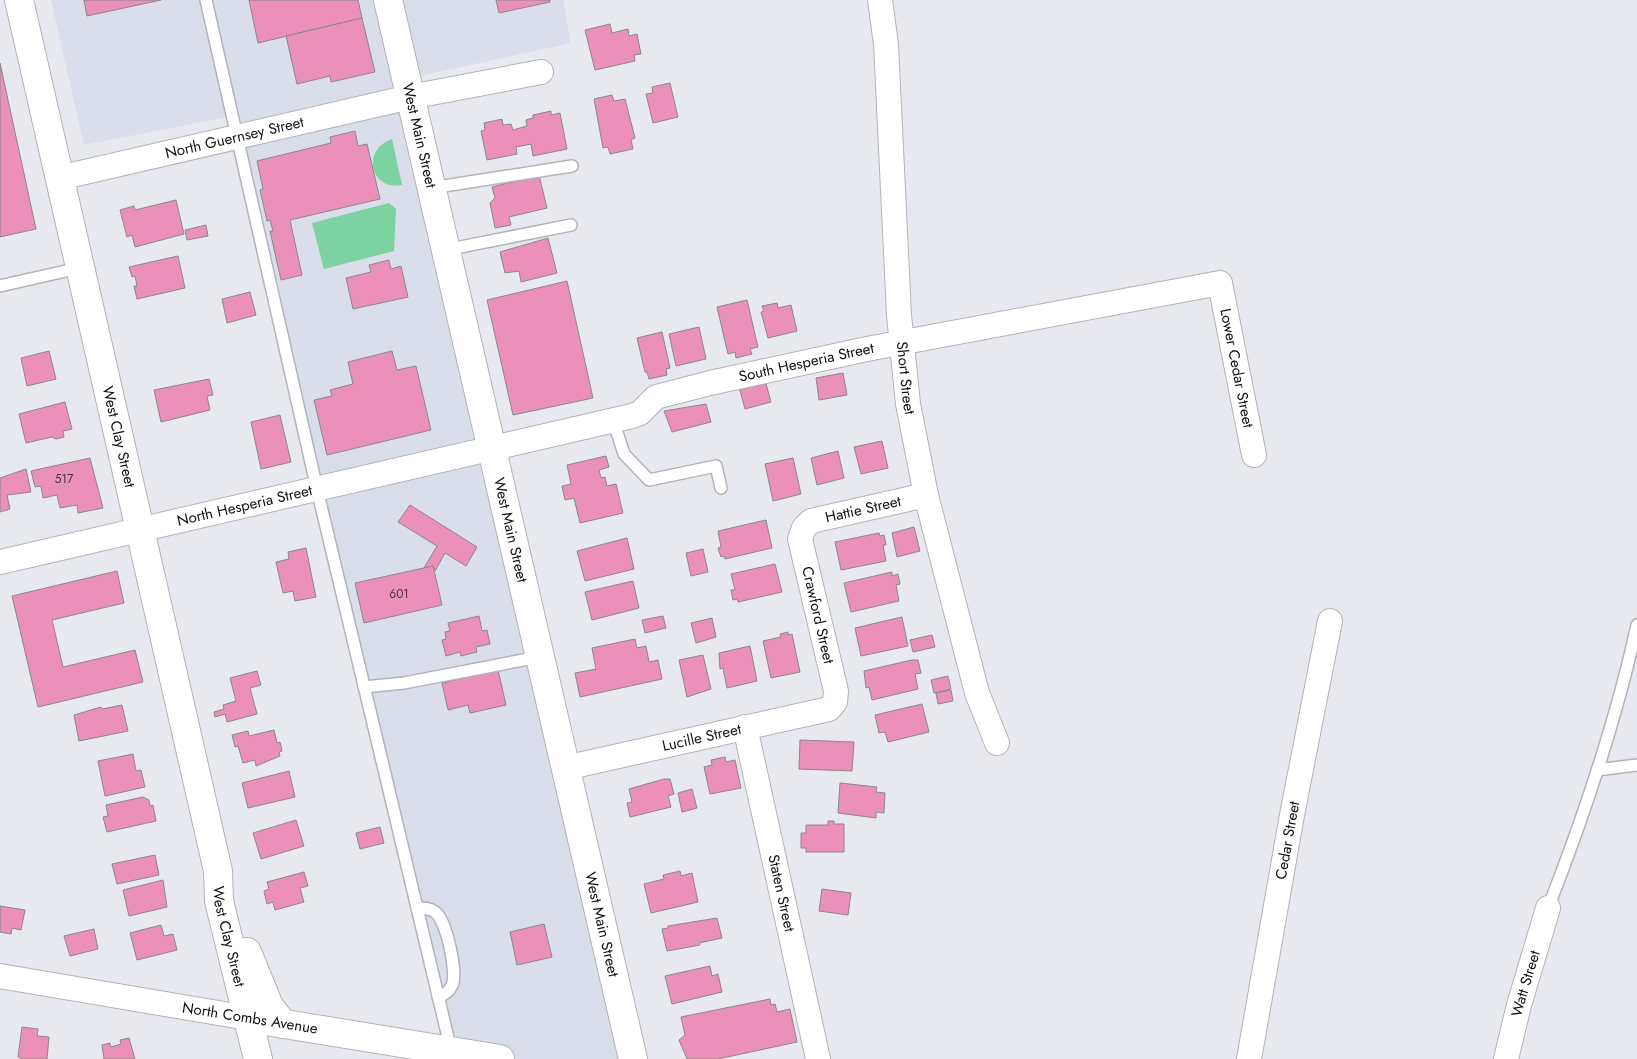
<svg xmlns="http://www.w3.org/2000/svg" width="1637" height="1059" font-family="Jost,sans-serif">
<rect width="100%" height="100%" fill="#e7e9ee"/>
<path fill="#daddea" d="M 51,0 L 563,0 L 571,43 L 406,79 L 633,1059 L 496,1059 L 451,1051 L 232,116 L 84,145 Z"/>
<g fill="#7dd2a1">
<path d="M 392,139 L 402,185 C 370,191 361,150 392,139 Z"/>
<path d="M 389,203 L 396,209 L 394,251 L 324,269 L 312,223 Z"/>
</g>
<g fill="#eb90b8" stroke="#8c8789">
<path d="M 84,0 L 161,0 L 87,16 Z"/>
<path d="M 249,0 L 358,0 L 362,18 L 258,43 Z"/>
<path d="M 496,0 L 550,0 L 550,2 L 499,13 Z"/>
<path d="M 362,18 L 375,72 L 331,82 L 330,76 L 297,84 L 286,36 Z"/>
<path d="M 610,24 L 612,33 L 628,29 L 629,36 L 637,34 L 641,54 L 634,55 L 635,61 L 595,70 L 585,30 Z"/>
<path d="M 0,63 L 36,229 L 0,237 Z"/>
<path d="M 670,83 L 678,117 L 653,123 L 646,94 L 653,93 L 652,87 Z"/>
<path d="M 612,95 L 614,101 L 625,99 L 635,138 L 631,140 L 633,149 L 610,154 L 608,147 L 603,148 L 594,99 Z"/>
<path d="M 551,111 L 551,115 L 560,113 L 567,149 L 533,156 L 531,144 L 516,147 L 517,154 L 487,160 L 481,131 L 485,130 L 484,123 L 502,119 L 503,125 L 511,124 L 513,130 L 527,126 L 526,120 L 533,118 L 533,115 Z"/>
<path d="M 355,131 L 358,146 L 367,144 L 380,199 L 290,220 L 302,275 L 281,280 L 270,231 L 273,231 L 270,220 L 267,221 L 260,190 L 263,189 L 257,161 L 331,143 L 330,137 Z"/>
<path d="M 539,175 L 547,208 L 509,217 L 511,225 L 495,228 L 490,203 L 495,198 L 492,187 Z"/>
<path d="M 176,200 L 184,234 L 135,247 L 132,235 L 127,237 L 120,210 L 134,206 L 135,210 Z"/>
<path d="M 206,225 L 208,236 L 187,240 L 185,230 Z"/>
<path d="M 548,238 L 557,273 L 521,282 L 519,271 L 505,273 L 500,252 Z"/>
<path d="M 178,256 L 185,288 L 137,299 L 134,286 L 137,286 L 135,276 L 132,277 L 129,267 Z"/>
<path d="M 389,260 L 391,269 L 401,266 L 408,297 L 353,309 L 346,278 L 371,272 L 369,265 Z"/>
<path d="M 567,281 L 593,398 L 513,415 L 487,300 Z"/>
<path d="M 250,292 L 256,315 L 227,323 L 222,299 Z"/>
<path d="M 747,300 L 758,347 L 750,349 L 752,354 L 736,358 L 735,352 L 728,354 L 717,307 Z"/>
<path d="M 777,303 L 778,308 L 791,305 L 797,331 L 768,338 L 761,312 L 764,311 L 762,306 Z"/>
<path d="M 699,327 L 706,359 L 676,366 L 669,334 Z"/>
<path d="M 662,332 L 670,368 L 666,369 L 667,375 L 649,379 L 647,372 L 645,372 L 637,338 Z"/>
<path d="M 49,351 L 56,379 L 27,386 L 21,358 Z"/>
<path d="M 392,351 L 397,370 L 416,366 L 431,430 L 327,455 L 314,400 L 332,396 L 330,390 L 353,384 L 348,362 Z"/>
<path d="M 843,373 L 847,395 L 819,400 L 816,378 Z"/>
<path d="M 209,379 L 213,395 L 207,396 L 210,410 L 161,422 L 154,390 Z"/>
<path d="M 765,380 L 771,402 L 745,409 L 739,387 Z"/>
<path d="M 65,402 L 72,429 L 63,431 L 64,437 L 56,439 L 52,437 L 26,443 L 19,414 Z"/>
<path d="M 706,404 L 711,422 L 672,432 L 664,411 Z"/>
<path d="M 280,415 L 291,462 L 261,469 L 251,422 Z"/>
<path d="M 882,441 L 888,468 L 861,474 L 854,447 Z"/>
<path d="M 838,451 L 844,478 L 817,485 L 811,458 Z"/>
<path d="M 606,456 L 609,467 L 599,470 L 601,478 L 605,477 L 607,486 L 616,484 L 623,513 L 580,523 L 574,498 L 565,500 L 562,486 L 571,484 L 567,465 Z"/>
<path d="M 90,458 L 103,508 L 78,513 L 77,505 L 60,508 L 57,495 L 43,498 L 41,486 L 35,487 L 31,471 Z"/>
<path d="M 793,458 L 801,494 L 773,501 L 765,464 Z"/>
<path d="M 26,469 L 31,492 L 7,495 L 10,509 L 0,512 L 0,478 Z"/>
<path d="M 410,505 L 477,547 L 466,566 L 445,553 L 435,571 L 433,566 L 424,568 L 437,546 L 398,522 Z"/>
<path d="M 766,520 L 772,548 L 725,559 L 724,556 L 721,557 L 718,548 L 721,547 L 718,531 Z"/>
<path d="M 914,527 L 920,551 L 897,557 L 892,533 Z"/>
<path d="M 879,533 L 880,536 L 884,535 L 886,545 L 883,545 L 886,561 L 841,570 L 835,542 Z"/>
<path d="M 627,538 L 634,569 L 585,581 L 577,551 Z"/>
<path d="M 306,548 L 316,597 L 295,601 L 293,591 L 283,593 L 276,562 L 289,559 L 288,552 Z"/>
<path d="M 703,549 L 708,572 L 691,576 L 686,553 Z"/>
<path d="M 775,564 L 782,592 L 738,602 L 737,599 L 733,600 L 731,590 L 735,590 L 731,574 Z"/>
<path d="M 433,566 L 442,605 L 364,623 L 355,583 Z"/>
<path d="M 117,571 L 124,603 L 52,620 L 63,667 L 135,650 L 143,682 L 38,707 L 12,596 Z"/>
<path d="M 892,572 L 892,576 L 898,574 L 900,584 L 896,585 L 899,601 L 851,612 L 844,583 Z"/>
<path d="M 633,581 L 639,608 L 592,620 L 585,592 Z"/>
<path d="M 479,616 L 482,631 L 487,630 L 490,644 L 476,647 L 477,652 L 461,656 L 460,652 L 446,656 L 442,640 L 446,639 L 445,632 L 450,631 L 448,623 Z"/>
<path d="M 663,616 L 666,628 L 645,633 L 642,620 Z"/>
<path d="M 902,617 L 908,646 L 861,656 L 855,628 Z"/>
<path d="M 712,618 L 716,637 L 696,643 L 691,623 Z"/>
<path d="M 788,632 L 788,635 L 792,634 L 800,672 L 771,678 L 763,641 L 781,637 L 780,634 Z"/>
<path d="M 932,635 L 935,647 L 913,652 L 910,640 Z"/>
<path d="M 635,639 L 637,648 L 646,646 L 649,662 L 658,660 L 662,679 L 580,697 L 575,673 L 596,669 L 592,648 Z"/>
<path d="M 750,646 L 757,681 L 727,688 L 723,668 L 720,669 L 719,653 Z"/>
<path d="M 703,655 L 711,689 L 687,697 L 679,660 Z"/>
<path d="M 912,660 L 918,660 L 921,673 L 915,674 L 918,689 L 872,700 L 869,687 L 866,688 L 864,671 Z"/>
<path d="M 498,670 L 506,705 L 470,713 L 468,705 L 448,710 L 442,683 Z"/>
<path d="M 257,671 L 261,685 L 250,688 L 257,714 L 227,722 L 225,714 L 215,717 L 214,712 L 224,709 L 223,705 L 236,701 L 230,678 Z"/>
<path d="M 948,676 L 951,689 L 934,693 L 931,680 Z"/>
<path d="M 951,690 L 953,701 L 938,704 L 936,693 Z"/>
<path d="M 922,704 L 929,732 L 888,742 L 885,732 L 879,733 L 875,715 Z"/>
<path d="M 122,705 L 128,731 L 79,741 L 74,715 L 101,707 L 102,709 Z"/>
<path d="M 274,730 L 277,743 L 280,742 L 282,751 L 279,752 L 280,756 L 256,766 L 255,760 L 243,763 L 238,746 L 235,747 L 232,735 L 248,731 L 249,736 Z"/>
<path d="M 800,740 L 854,742 L 852,771 L 799,769 Z"/>
<path d="M 133,754 L 136,771 L 141,770 L 145,787 L 105,796 L 98,761 Z"/>
<path d="M 725,757 L 726,762 L 735,760 L 741,788 L 710,794 L 704,767 L 712,765 L 711,760 Z"/>
<path d="M 289,771 L 295,797 L 248,808 L 242,783 Z"/>
<path d="M 664,779 L 670,779 L 674,794 L 668,796 L 671,807 L 630,817 L 627,803 L 632,802 L 629,789 Z"/>
<path d="M 840,783 L 877,787 L 876,792 L 885,793 L 884,813 L 876,812 L 876,818 L 838,813 Z"/>
<path d="M 692,789 L 697,808 L 682,812 L 678,793 Z"/>
<path d="M 143,797 L 149,800 L 150,806 L 153,805 L 156,821 L 107,832 L 103,817 L 108,816 L 106,805 Z"/>
<path d="M 296,820 L 304,846 L 261,859 L 253,833 Z"/>
<path d="M 828,821 L 834,821 L 834,824 L 844,824 L 844,852 L 806,852 L 806,848 L 801,848 L 801,833 L 806,833 L 806,825 L 828,825 Z"/>
<path d="M 380,827 L 384,843 L 360,849 L 356,833 Z"/>
<path d="M 155,855 L 159,875 L 117,884 L 112,864 Z"/>
<path d="M 680,871 L 681,876 L 692,873 L 698,902 L 651,913 L 644,884 L 664,879 L 663,875 Z"/>
<path d="M 304,872 L 308,886 L 300,888 L 304,902 L 275,910 L 273,902 L 267,904 L 264,891 L 269,889 L 267,882 Z"/>
<path d="M 163,880 L 167,907 L 129,916 L 123,890 Z"/>
<path d="M 822,889 L 851,893 L 848,915 L 819,911 Z"/>
<path d="M 0,906 L 25,910 L 21,930 L 12,928 L 11,934 L 0,932 Z"/>
<path d="M 717,918 L 722,938 L 699,943 L 700,945 L 667,951 L 662,929 L 668,928 L 668,926 Z"/>
<path d="M 544,924 L 552,957 L 517,965 L 510,932 Z"/>
<path d="M 161,925 L 164,936 L 173,934 L 177,950 L 137,960 L 130,933 Z"/>
<path d="M 94,929 L 98,949 L 70,956 L 64,936 Z"/>
<path d="M 710,966 L 712,976 L 718,974 L 722,992 L 672,1004 L 665,976 Z"/>
<path d="M 770,999 L 771,1005 L 775,1004 L 777,1012 L 790,1009 L 797,1042 L 718,1059 L 687,1059 L 679,1040 L 685,1035 L 681,1017 Z"/>
<path d="M 22,1027 L 38,1029 L 37,1036 L 49,1037 L 47,1059 L 23,1059 L 18,1057 Z"/>
<path d="M 129,1038 L 135,1059 L 104,1059 L 102,1045 L 110,1043 L 111,1047 L 121,1044 L 120,1040 Z"/>
</g>
<g fill="none" stroke-linecap="round" stroke-linejoin="round">
<g stroke="#b3b4b9" stroke-width="14">
<g id="lane">
<path d="M 206,0 L 317,489 L 451,1050"/>
<path d="M 431,188 L 572,166"/>
<path d="M 445,250 L 571,225"/>
<path d="M 0,286 L 79,268"/>
<path d="M 613,420 L 624,454 L 649,480 L 716,466 L 721,488"/>
<path d="M 364,687 L 404,683 L 539,657"/>
<path d="M 1597,770 L 1637,765"/>
<path d="M 417,908 C 424,908 430,908 435,912 C 446,919 458,973 452,985 C 449,992 445,994 438,997"/>
<path d="M 1548,908 C 1584,816 1616,722 1637,625"/>
</g>
</g>
<g stroke="#b3b4b9" stroke-width="26">
<g id="street">
<path id="s1" d="M 880,0 L 886,44 L 899,315 L 908,404 L 926,495 L 977,693 L 997,743"/>
<path id="s2" d="M 59,178 L 410,97 L 541,72"/>
<path id="s3" d="M 0,562 L 632,416 L 640,413 L 656,397 L 710,383 L 867,349 L 1220,283 L 1254,455"/>
<path id="s4" d="M 745,727 L 818,1059"/>
<path id="s5" d="M 565,768 L 829,709 L 835,702 L 836,691 L 800,539 L 804,528 L 811,521 L 926,495"/>
<path d="M 0,976 L 248,1018"/>
<path id="s6" d="M 1249,1059 L 1292,815 L 1330,621"/>
<path id="s7" d="M 1506,1059 L 1519,1005 L 1548,908"/>
</g>
</g>
<g stroke="#b3b4b9" stroke-width="30">
<g id="secondary">
<path id="s8" d="M 19,0 L 218,871 L 219,901 L 258,1059"/>
<path id="s9" d="M 388,0 L 633,1059"/>
<path d="M 247,952 L 269,1006 L 283,1024"/>
<path d="M 248,1018 L 500,1059"/>
</g>
</g>
<use href="#lane" stroke="#fff" stroke-width="11"/>
<use href="#street" stroke="#fff" stroke-width="24"/>
<use href="#secondary" stroke="#fff" stroke-width="28"/>
</g>
<g text-anchor="middle" dominant-baseline="central" stroke-width="4" stroke-linejoin="round" paint-order="stroke">
<g font-size="12" fill="#46303b">
<text x="64" y="479">517</text>
<text x="399" y="594">601</text>
</g>
<g font-size="15" fill="#0f1011" stroke="#fff">
<text stroke="none"><textPath href="#s9" startOffset="139">West Main Street</textPath></text>
<text stroke="none"><textPath href="#s2" startOffset="180">North Guernsey Street</textPath></text>
<text stroke="none"><textPath href="#s3" startOffset="834">South Hesperia Street</textPath></text>
<text stroke="none"><textPath href="#s3" startOffset="1342">Lower Cedar Street</textPath></text>
<text stroke="none"><textPath href="#s1" startOffset="379">Short Street</textPath></text>
<text stroke="none"><textPath href="#s8" startOffset="448">West Clay Street</textPath></text>
<text stroke="none"><textPath href="#s3" startOffset="251">North Hesperia Street</textPath></text>
<text stroke="none"><textPath href="#s5" startOffset="522">Hattie Street</textPath></text>
<text stroke="none"><textPath href="#s9" startOffset="544">West Main Street</textPath></text>
<text transform="translate(818 615) rotate(77)">Crawford Street</text>
<text stroke="none"><textPath href="#s5" startOffset="140">Lucille Street</textPath></text>
<text stroke="none"><textPath href="#s6" startOffset="222">Cedar Street</textPath></text>
<text stroke="none"><textPath href="#s4" startOffset="170">Staten Street</textPath></text>
<text stroke="none"><textPath href="#s9" startOffset="949">West Main Street</textPath></text>
<text stroke="none"><textPath href="#s8" startOffset="960">West Clay Street</textPath></text>
<text stroke="none"><textPath href="#s7" startOffset="78">Watt Street</textPath></text>
<text transform="translate(250 1018) rotate(9)">North Combs Avenue</text>
</g>
</g>
</svg>
